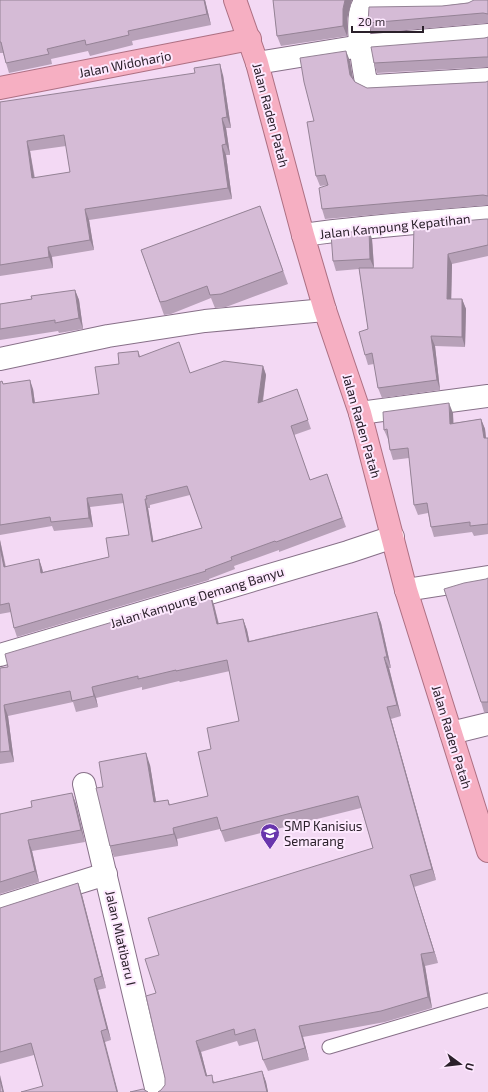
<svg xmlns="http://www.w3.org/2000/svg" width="488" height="1092" font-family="'Exo 2',sans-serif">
<rect width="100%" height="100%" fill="#f3d9f4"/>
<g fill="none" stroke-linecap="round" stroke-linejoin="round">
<g stroke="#877088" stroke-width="15">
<path id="service" d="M 329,1047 L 488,1000"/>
</g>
<g stroke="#877088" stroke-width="24">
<g id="minor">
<path d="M 470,0 L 445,3 L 366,4 L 363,5 C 354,19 363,65 366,82 L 370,85 L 374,86 L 488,79"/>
<path d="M 257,63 L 361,46 L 488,35"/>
<path d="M 303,235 C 364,226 426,222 488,217"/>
<path d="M 0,359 L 108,336 L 205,321 L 325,310"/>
<path d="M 360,413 L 488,396"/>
<path d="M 406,590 L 488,577"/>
<path d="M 0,655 L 348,552 L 393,537"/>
<path d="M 451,733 L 488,724"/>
<path d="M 84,784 L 157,1092"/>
<path d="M 0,907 L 106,874"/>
</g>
</g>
<g stroke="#ad7083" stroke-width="24">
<g id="trunk">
<path d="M 235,0 L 257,63 L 303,235 L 325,310 L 360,413 L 406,590 L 488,851"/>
<path d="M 0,88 L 250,39"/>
</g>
</g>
<use href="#service" stroke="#fff" stroke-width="13"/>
<use href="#minor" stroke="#fff" stroke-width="22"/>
<use href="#trunk" stroke="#f6afc2" stroke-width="22"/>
</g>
<g fill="#b7a1b8" fill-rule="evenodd">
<path d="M 0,0 L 205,0 L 211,25 L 132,41 L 133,45 L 90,56 L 88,51 L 51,59 L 52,64 L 9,73 L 3,53 L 0,53 Z"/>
<path d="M 273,0 L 352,0 L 347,19 L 347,36 L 281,46 L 277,36 Z"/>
<path d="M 488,0 L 488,23 L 372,33 L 368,23 L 442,6 Z"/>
<path d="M 488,37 L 488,67 L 377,73 L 374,63 Z"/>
<path d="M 350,61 L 353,79 L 355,82 L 367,88 L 486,82 L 488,81 L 488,205 L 325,219 L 322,209 L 327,185 L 320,186 L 316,176 L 314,121 Z"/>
<path d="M 223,75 L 231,128 L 226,128 L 230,155 L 226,155 L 232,199 L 89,220 L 94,250 L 52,257 L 53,268 L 0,276 L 0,102 ZM 66,146 L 70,172 L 35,178 L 30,151 Z"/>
<path d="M 260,206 L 288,284 L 226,307 L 215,308 L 211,298 L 171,314 L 164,315 L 141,250 Z"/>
<path d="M 486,219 L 488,219 L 488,256 L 452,264 L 451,299 L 462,299 L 466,309 L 465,347 L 435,346 L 440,390 L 382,398 L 378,388 L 374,364 L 368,365 L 365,355 L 368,329 L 359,269 L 336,271 L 333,261 L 372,239 L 374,268 L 413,268 Z"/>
<path d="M 75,290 L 79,300 L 83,329 L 59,333 L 58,331 L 0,340 L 0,304 L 32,299 Z"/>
<path d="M 138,351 L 140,356 L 190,373 L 263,366 L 266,375 L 263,402 L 297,389 L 311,429 L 294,435 L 310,480 L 327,474 L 346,527 L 279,552 L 279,550 L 234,566 L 235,569 L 209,579 L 209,580 L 17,637 L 14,628 L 11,612 L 0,614 L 0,540 L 6,567 L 39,559 L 43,572 L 109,557 L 129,535 L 124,503 L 90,507 L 93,527 L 54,531 L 52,526 L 0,535 L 0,382 L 2,381 L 3,384 L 33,389 L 35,403 L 99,394 L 119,364 ZM 190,495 L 202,528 L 153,541 L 148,508 L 150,508 L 150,505 Z"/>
<path d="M 453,413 L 453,423 L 481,419 L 485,429 L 486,438 L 488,438 L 488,534 L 474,536 L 472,532 L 434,537 L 431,527 L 428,513 L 418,515 L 414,505 L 409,458 L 393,460 L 390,450 L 388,439 L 384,430 Z"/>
<path d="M 488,578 L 488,712 L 484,712 L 481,702 L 486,579 Z"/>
<path d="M 210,593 L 214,605 L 219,624 L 243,619 L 247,630 L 249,641 L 377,612 L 381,623 L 391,668 L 389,668 L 401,716 L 391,719 L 436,880 L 414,887 L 438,963 L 425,966 L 432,1008 L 385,1022 L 303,1037 L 309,1060 L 268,1071 L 263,1060 L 258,1041 L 239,1046 L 237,1041 L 201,1052 L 207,1076 L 215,1082 L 262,1071 L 266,1082 L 268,1092 L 158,1092 L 161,1090 L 165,1085 L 165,1078 L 156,993 L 159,955 L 373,848 L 361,808 L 225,842 L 220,829 L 177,839 L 178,846 L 114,857 L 110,846 L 103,787 L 150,765 L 156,802 L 168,800 L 170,805 L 208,796 L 211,749 L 239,721 L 230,671 L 180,682 L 179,681 L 142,690 L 142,687 L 96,698 L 98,707 L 76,712 L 73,702 L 8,716 L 14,762 L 0,764 L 0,668 L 8,667 Z"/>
<path d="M 72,793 L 76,804 L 85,842 L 32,851 L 39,882 L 0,894 L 0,814 L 32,807 Z"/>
<path d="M 78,883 L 82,895 L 106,988 L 98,990 L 111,1040 L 105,1042 L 43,1086 L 34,1055 L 0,1064 L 0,908 Z"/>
</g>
<g fill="#958396">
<path d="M 204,0 L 205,0 L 211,25 L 207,14 Z"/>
<path d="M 345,0 L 352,0 L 347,19 L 347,36 L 343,26 L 343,9 Z"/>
<path d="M 346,51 L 350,61 L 354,85 L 350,75 Z"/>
<path d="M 220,64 L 223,75 L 231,128 L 227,117 Z"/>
<path d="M 222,118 L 226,128 L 230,155 L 226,144 Z"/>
<path d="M 27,141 L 30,151 L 36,189 L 32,178 Z"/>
<path d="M 222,145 L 226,155 L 232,199 L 228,188 Z"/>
<path d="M 85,209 L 89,220 L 94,250 L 90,240 Z"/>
<path d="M 369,230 L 372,239 L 374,268 L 370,259 Z"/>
<path d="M 48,247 L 52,257 L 53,268 L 49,257 Z"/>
<path d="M 448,254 L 452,264 L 451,309 L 447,299 Z"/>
<path d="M 75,290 L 79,300 L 83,329 L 79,318 Z"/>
<path d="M 462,299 L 466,309 L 465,347 L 462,337 Z"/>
<path d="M 431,336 L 435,346 L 440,390 L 437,380 Z"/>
<path d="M 263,366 L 266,375 L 261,412 L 258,403 Z"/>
<path d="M 30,380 L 33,389 L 36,412 L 33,403 Z"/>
<path d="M 449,403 L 453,413 L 454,433 L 450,424 Z"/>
<path d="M 481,419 L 485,429 L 487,448 L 484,438 Z"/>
<path d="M 87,498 L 90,507 L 93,527 L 89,518 Z"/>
<path d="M 145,499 L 148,508 L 155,551 L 152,542 Z"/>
<path d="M 0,540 L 7,576 L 4,567 L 0,547 Z"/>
<path d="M 39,559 L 42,568 L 45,582 L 41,573 Z"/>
<path d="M 210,593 L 214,605 L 221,635 L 217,624 Z"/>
<path d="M 377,612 L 381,623 L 391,668 L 387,657 Z"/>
<path d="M 243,619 L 247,630 L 252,653 L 248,642 Z"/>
<path d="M 384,657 L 389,668 L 401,716 L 397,705 Z"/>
<path d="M 92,687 L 96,698 L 98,707 L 94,696 Z"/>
<path d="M 4,705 L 8,716 L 14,762 L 10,751 Z"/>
<path d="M 387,707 L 391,719 L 436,880 L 432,869 Z"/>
<path d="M 146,753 L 150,765 L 158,814 L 154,802 Z"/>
<path d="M 72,793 L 76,804 L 85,842 L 81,830 Z"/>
<path d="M 173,828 L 177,839 L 178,846 L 174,834 Z"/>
<path d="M 28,840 L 32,851 L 39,882 L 35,871 Z"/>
<path d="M 410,875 L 414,887 L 438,963 L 434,952 Z"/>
<path d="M 78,883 L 82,895 L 106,988 L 102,976 Z"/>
<path d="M 421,954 L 425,966 L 432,1008 L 428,997 Z"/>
<path d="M 94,979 L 98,990 L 111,1040 L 107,1029 Z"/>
<path d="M 299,1026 L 303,1037 L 309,1060 L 305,1048 Z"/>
<path d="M 101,1031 L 105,1042 L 118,1092 L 117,1092 Z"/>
<path d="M 196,1041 L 201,1052 L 210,1087 L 206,1076 Z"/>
<path d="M 262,1071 L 266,1082 L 268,1092 L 267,1092 Z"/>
<path d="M 0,1075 L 4,1092 L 3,1092 L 0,1079 Z"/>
</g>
<g fill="#d5bbd6" stroke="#958396" fill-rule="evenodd">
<path d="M 0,0 L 204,0 L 207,14 L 128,31 L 129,35 L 86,45 L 85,40 L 47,49 L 49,54 L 6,63 L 1,42 L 0,42 Z"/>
<path d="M 273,0 L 345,0 L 343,9 L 343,26 L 277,36 Z"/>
<path d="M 474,0 L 488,0 L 488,14 L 483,13 L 368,23 L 369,7 L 442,6 L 468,3 Z"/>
<path d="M 488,37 L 488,57 L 484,57 L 374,63 L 371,47 L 485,38 Z"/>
<path d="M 346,51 L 350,75 L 355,82 L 367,88 L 486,82 L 488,81 L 488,196 L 483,195 L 322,209 L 319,188 L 328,185 L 325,175 L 316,176 L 307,122 L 314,121 L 304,82 L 300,58 Z"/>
<path d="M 220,64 L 227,117 L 222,118 L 226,144 L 222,145 L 228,188 L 85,209 L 90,240 L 48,247 L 49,257 L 0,265 L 0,102 L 195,73 L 194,68 ZM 64,135 L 70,172 L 32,178 L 27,141 Z"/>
<path d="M 260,206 L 283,271 L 221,294 L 210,295 L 207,286 L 166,301 L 160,302 L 141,250 Z"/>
<path d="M 486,219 L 488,219 L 488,245 L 448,254 L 447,299 L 462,299 L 462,337 L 431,336 L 437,380 L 378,388 L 372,353 L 365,355 L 359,332 L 368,329 L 359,268 L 413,268 L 414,225 Z"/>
<path d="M 369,230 L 370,259 L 333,261 L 331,234 Z"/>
<path d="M 75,290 L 79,318 L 55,323 L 55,320 L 0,329 L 0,304 L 32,299 L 31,296 Z"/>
<path d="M 179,342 L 190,373 L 224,361 L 263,366 L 258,403 L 297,389 L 308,420 L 291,426 L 310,480 L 327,474 L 342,518 L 276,542 L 275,541 L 231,557 L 232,560 L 205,570 L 206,571 L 14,628 L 9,603 L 0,605 L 0,547 L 4,567 L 39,559 L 41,573 L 109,557 L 106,538 L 129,535 L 122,494 L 87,498 L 89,518 L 51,522 L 50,517 L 0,525 L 0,382 L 2,381 L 3,384 L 30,380 L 33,403 L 99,394 L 95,367 L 119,364 L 118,353 L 138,351 L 139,357 ZM 187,486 L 202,528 L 152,542 L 145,499 L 147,499 L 146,496 Z"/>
<path d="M 449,403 L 450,424 L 481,419 L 484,438 L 488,438 L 488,524 L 470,526 L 470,522 L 431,527 L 427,503 L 414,505 L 408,448 L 390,450 L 387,429 L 384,430 L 383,412 Z"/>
<path d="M 488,578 L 488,702 L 481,702 L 444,589 L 464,583 L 486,579 Z"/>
<path d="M 210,593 L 217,624 L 243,619 L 248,642 L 377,612 L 387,657 L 384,657 L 397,705 L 387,707 L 432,869 L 410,875 L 434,952 L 421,954 L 428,997 L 381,1011 L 299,1026 L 305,1048 L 263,1060 L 255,1029 L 235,1035 L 234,1029 L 196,1041 L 206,1076 L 212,1075 L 213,1083 L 262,1071 L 267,1092 L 158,1092 L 161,1090 L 165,1085 L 165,1078 L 146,996 L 156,993 L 145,959 L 159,955 L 148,918 L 373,848 L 358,796 L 221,831 L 217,817 L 173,828 L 174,834 L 110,846 L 96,788 L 103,787 L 99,762 L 146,753 L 154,802 L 168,800 L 169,805 L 208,796 L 198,752 L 211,749 L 207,728 L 239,721 L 227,660 L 176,671 L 176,670 L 138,679 L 138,676 L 92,687 L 94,696 L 72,701 L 70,691 L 4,705 L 10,751 L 0,752 L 0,668 L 8,667 L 5,654 Z"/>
<path d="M 72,793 L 81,830 L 28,840 L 35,871 L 0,882 L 0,814 L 32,807 L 31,801 Z"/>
<path d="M 78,883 L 102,976 L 94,979 L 107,1029 L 101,1031 L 117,1092 L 21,1092 L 43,1086 L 31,1043 L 0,1052 L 0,908 Z"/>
<path d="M 0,1079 L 3,1092 L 0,1092 Z"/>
<path d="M 143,1089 L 148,1092 L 130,1092 Z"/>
</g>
<defs>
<g id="school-pin" transform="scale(1)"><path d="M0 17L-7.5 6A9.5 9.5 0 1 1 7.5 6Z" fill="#6835ac" stroke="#fde8fe"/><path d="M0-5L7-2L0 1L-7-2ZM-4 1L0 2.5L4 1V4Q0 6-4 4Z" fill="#fff"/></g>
</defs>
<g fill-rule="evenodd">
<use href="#school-pin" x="270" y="833"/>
</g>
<g text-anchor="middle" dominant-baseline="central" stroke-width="4" stroke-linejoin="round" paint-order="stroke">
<g font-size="13" fill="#2a202a" stroke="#fde8fe">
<text transform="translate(125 64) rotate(-11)">Jalan Widoharjo</text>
<text transform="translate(271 115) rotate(75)">Jalan Raden Patah</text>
<text transform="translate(395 226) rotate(-6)">Jalan Kampung Kepatihan</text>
<text transform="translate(362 426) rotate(74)">Jalan Raden Patah</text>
<text transform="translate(197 597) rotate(-17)">Jalan Kampung Demang Banyu</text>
<text transform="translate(452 737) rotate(73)">Jalan Raden Patah</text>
<text transform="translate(121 938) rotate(77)">Jalan Mlatibaru I</text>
</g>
<g font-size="13" fill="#2a202a" stroke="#fde8fe" text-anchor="start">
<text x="284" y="826">SMP Kanisius<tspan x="284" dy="15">Semarang</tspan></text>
</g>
</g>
<g transform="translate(460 1064) rotate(105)" stroke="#fde8fe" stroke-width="3" paint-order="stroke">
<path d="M0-3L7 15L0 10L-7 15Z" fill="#2a202a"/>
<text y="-6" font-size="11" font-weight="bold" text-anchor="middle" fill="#2a202a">U</text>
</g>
<path d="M352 26v6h71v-6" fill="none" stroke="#2a202a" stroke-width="2"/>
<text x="358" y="26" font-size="12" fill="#2a202a" stroke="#fde8fe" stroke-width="3" paint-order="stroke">20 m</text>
</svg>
